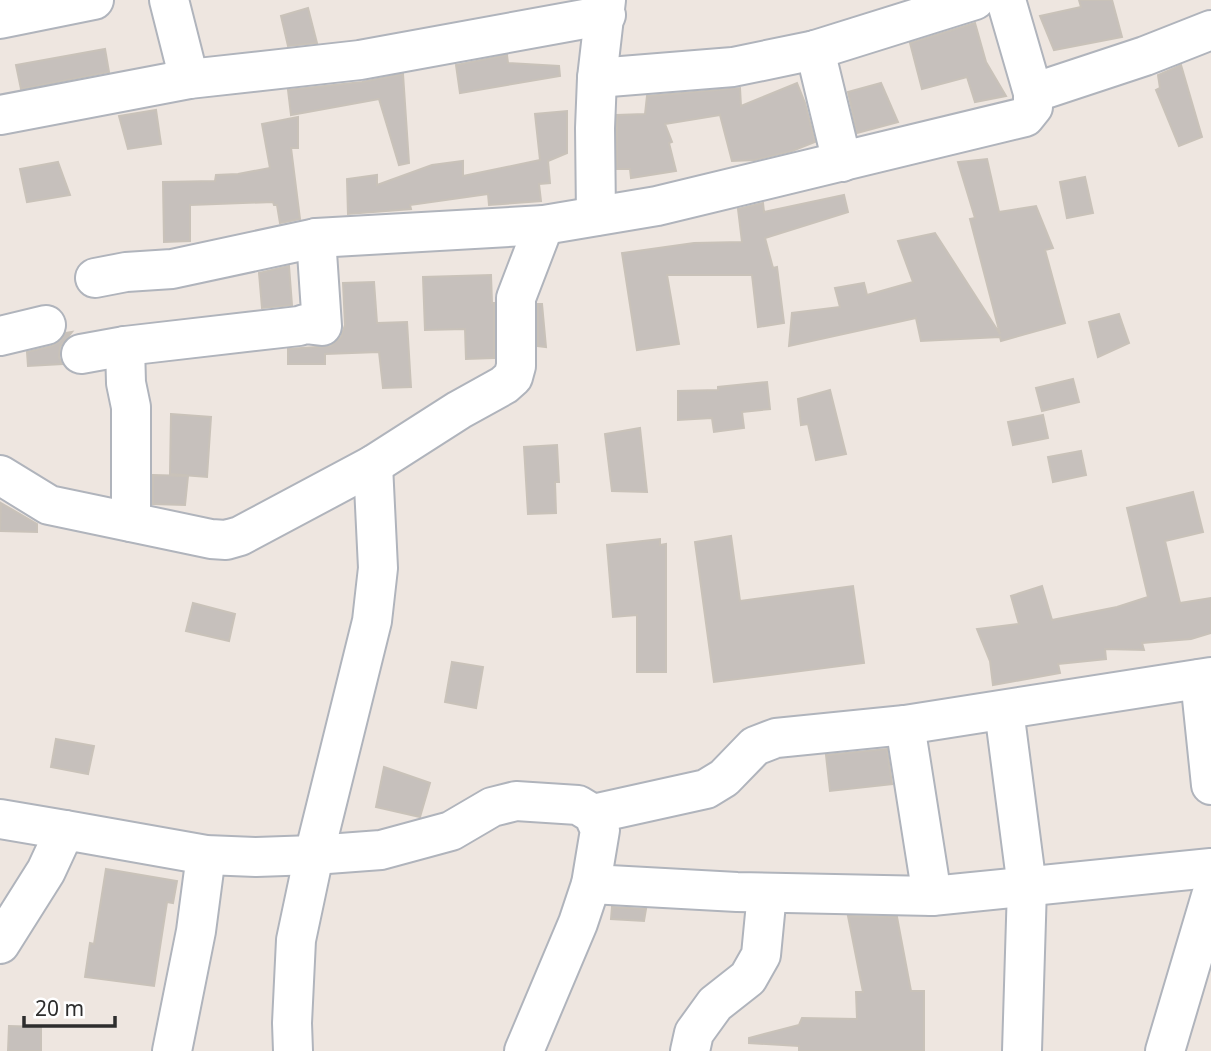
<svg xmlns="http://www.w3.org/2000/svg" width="1211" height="1051" font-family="'Noto Sans',sans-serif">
<rect width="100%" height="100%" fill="#eee6e0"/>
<g fill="#c6c0bc" stroke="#c9c2b9" stroke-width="2">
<path d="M 1079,0 L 1112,0 L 1122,37 L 1054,50 L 1040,16 L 1081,7 Z"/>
<path d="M 308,8 L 317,43 L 288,46 L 281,16 Z"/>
<path d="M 975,23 L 986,62 L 1006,96 L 975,102 L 967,77 L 922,89 L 910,43 Z"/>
<path d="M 105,49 L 109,72 L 21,89 L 16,65 Z"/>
<path d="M 507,55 L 508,63 L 559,66 L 560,76 L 460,93 L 456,65 Z"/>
<path d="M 1181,65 L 1202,137 L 1179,146 L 1156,90 L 1160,88 L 1158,75 Z"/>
<path d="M 403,74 L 409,163 L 399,165 L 379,99 L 291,115 L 288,90 L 362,82 Z"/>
<path d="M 797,83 L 805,103 L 815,142 L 792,151 L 755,160 L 732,161 L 720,115 L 665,124 L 672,142 L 669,143 L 676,171 L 631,178 L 630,169 L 617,169 L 617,115 L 645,114 L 647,96 L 740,88 L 741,106 Z"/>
<path d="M 881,83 L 898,122 L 857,133 L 848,92 Z"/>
<path d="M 156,110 L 161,144 L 128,149 L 119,116 Z"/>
<path d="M 567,111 L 567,153 L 548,161 L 550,183 L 539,184 L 541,201 L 489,205 L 488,194 L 410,205 L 411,209 L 348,214 L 347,179 L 377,175 L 377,185 L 432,165 L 463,161 L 463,176 L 540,160 L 535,114 Z"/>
<path d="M 298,117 L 298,148 L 291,148 L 300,219 L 280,223 L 277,205 L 274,205 L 273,202 L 190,205 L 190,241 L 164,242 L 163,182 L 215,181 L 216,175 L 238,174 L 270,168 L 262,124 Z"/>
<path d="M 987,159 L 999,212 L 1036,206 L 1053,248 L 1045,250 L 1065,323 L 1001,341 L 1000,337 L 921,341 L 916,318 L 789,346 L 792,313 L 840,307 L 835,288 L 864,283 L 867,295 L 913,282 L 898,241 L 935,233 L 1000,334 L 970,219 L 975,218 L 958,162 Z"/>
<path d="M 58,162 L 70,195 L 27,202 L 20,169 Z"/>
<path d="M 1085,177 L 1093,213 L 1067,218 L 1060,182 Z"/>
<path d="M 844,195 L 848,212 L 765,238 L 773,268 L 777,267 L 784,323 L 758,327 L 752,275 L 667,275 L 679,344 L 637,350 L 622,253 L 694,243 L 742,242 L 738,209 L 763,203 L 764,212 Z"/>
<path d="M 289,266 L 292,305 L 262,308 L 259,273 Z"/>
<path d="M 491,275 L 492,303 L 494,303 L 494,358 L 466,359 L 465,329 L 425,330 L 423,277 Z"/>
<path d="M 374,282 L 377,323 L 407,322 L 411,387 L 383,388 L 379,352 L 325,354 L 325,364 L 288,364 L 288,349 L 331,346 L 341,337 L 345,325 L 343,283 Z"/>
<path d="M 538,304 L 542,304 L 546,347 L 538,346 Z"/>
<path d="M 1119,314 L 1129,343 L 1098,357 L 1089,322 Z"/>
<path d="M 72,332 L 60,347 L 59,357 L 62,364 L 28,366 L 27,352 L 52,346 L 60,341 L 66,333 Z"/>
<path d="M 1073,379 L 1079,402 L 1042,411 L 1036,388 Z"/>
<path d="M 767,382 L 770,409 L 742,412 L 744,428 L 714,432 L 712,418 L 678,420 L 678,391 L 718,390 L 718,387 Z"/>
<path d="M 830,390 L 846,454 L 816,460 L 808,424 L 801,425 L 798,399 Z"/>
<path d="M 171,414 L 211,417 L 207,477 L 170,474 Z"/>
<path d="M 1043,415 L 1048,438 L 1013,445 L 1008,422 Z"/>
<path d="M 640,428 L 647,492 L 612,491 L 605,434 Z"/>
<path d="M 557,445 L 559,482 L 555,482 L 556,513 L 528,514 L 524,447 Z"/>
<path d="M 1081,451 L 1086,475 L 1053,482 L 1048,457 Z"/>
<path d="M 153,475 L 188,476 L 185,505 L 153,504 Z"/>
<path d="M 1193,492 L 1203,532 L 1165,541 L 1180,603 L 1211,598 L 1211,633 L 1191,639 L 1142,643 L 1144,650 L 1105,649 L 1106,659 L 1058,664 L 1060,673 L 993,685 L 990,661 L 977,629 L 1019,624 L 1011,596 L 1042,586 L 1052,620 L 1117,607 L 1148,597 L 1127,508 Z"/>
<path d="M 1,503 L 37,524 L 37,532 L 0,531 Z"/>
<path d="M 731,536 L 740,601 L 853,586 L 864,663 L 714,682 L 695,542 Z"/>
<path d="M 660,539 L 660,545 L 666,544 L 666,672 L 637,672 L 637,615 L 613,617 L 607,545 Z"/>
<path d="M 193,603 L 235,614 L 229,641 L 186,631 Z"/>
<path d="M 452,662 L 483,667 L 476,708 L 445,702 Z"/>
<path d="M 56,739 L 94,746 L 88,774 L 51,767 Z"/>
<path d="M 887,749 L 892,784 L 830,791 L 826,755 Z"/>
<path d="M 384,767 L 430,783 L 420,817 L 376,807 Z"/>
<path d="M 106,869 L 177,881 L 173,903 L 167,902 L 154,986 L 85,977 L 90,943 L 94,944 Z"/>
<path d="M 612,907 L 646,909 L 644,921 L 611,919 Z"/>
<path d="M 848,916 L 897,917 L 911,991 L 924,991 L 924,1051 L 799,1051 L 799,1046 L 749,1043 L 749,1038 L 799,1025 L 802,1018 L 857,1019 L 856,992 L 863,992 Z"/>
<path d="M 9,1026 L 41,1027 L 41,1051 L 8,1051 Z"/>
</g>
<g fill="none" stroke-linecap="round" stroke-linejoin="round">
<g stroke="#b0b4bc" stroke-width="42">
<g id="minor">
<path d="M 169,0 L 189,79"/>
<path d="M 0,19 L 94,0"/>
<path d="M 815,50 L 842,162"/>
<path d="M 597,78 L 733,67 L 815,50 L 975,0"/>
<path d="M 1033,93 L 1145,56 L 1211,30"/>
<path d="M 0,115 L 189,79 L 360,60 L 606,15"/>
<path d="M 596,216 L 595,128 L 597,78 L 606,0"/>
<path d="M 95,278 L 126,272 L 172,269 L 316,238 L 544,225 L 657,206 L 1025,117 L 1033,107 L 1033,93 L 1006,0"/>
<path d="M 0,336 L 46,325"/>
<path d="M 125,346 L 299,326 L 305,324 L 322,326 L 316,238"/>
<path d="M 81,354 L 125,346 L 126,383 L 131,407 L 131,522"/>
<path d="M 0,475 L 49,505 L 211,539 L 226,540 L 240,536 L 373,465 L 459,410 L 504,385 L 513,377 L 516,366 L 516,298 L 544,225"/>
<path d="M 1200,679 L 1211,785"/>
<path d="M 1004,710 L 1027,887 L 1022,1051"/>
<path d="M 905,725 L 932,896"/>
<path d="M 593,814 L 706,789 L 724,778 L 755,746 L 776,738 L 905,725 L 1211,677"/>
<path d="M 0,819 L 65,830"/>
<path d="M 591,884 L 737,892 L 932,896 L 1211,868"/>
<path d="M 0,944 L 46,871 L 65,830 L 206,855 L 256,857 L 314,855 L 381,850 L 451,831 L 492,807 L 516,801 L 578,805 L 593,814 L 600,830 L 591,884 L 578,923 L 524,1051"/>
<path d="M 172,1051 L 196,931 L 206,855"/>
<path d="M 293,1051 L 292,1023 L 296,940 L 314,855 L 372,621 L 378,568 L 373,465"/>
<path d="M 690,1051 L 694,1033 L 715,1004 L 748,978 L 761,955 L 767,893"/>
<path d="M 1165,1051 L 1211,896"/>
</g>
</g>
<use href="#minor" stroke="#fff" stroke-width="38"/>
</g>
<path d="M24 1016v10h91v-10" fill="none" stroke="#2d2d2d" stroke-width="3.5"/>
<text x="35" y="1016" font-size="21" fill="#2d2d2d" stroke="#ffffff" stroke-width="5" paint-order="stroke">20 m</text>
</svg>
